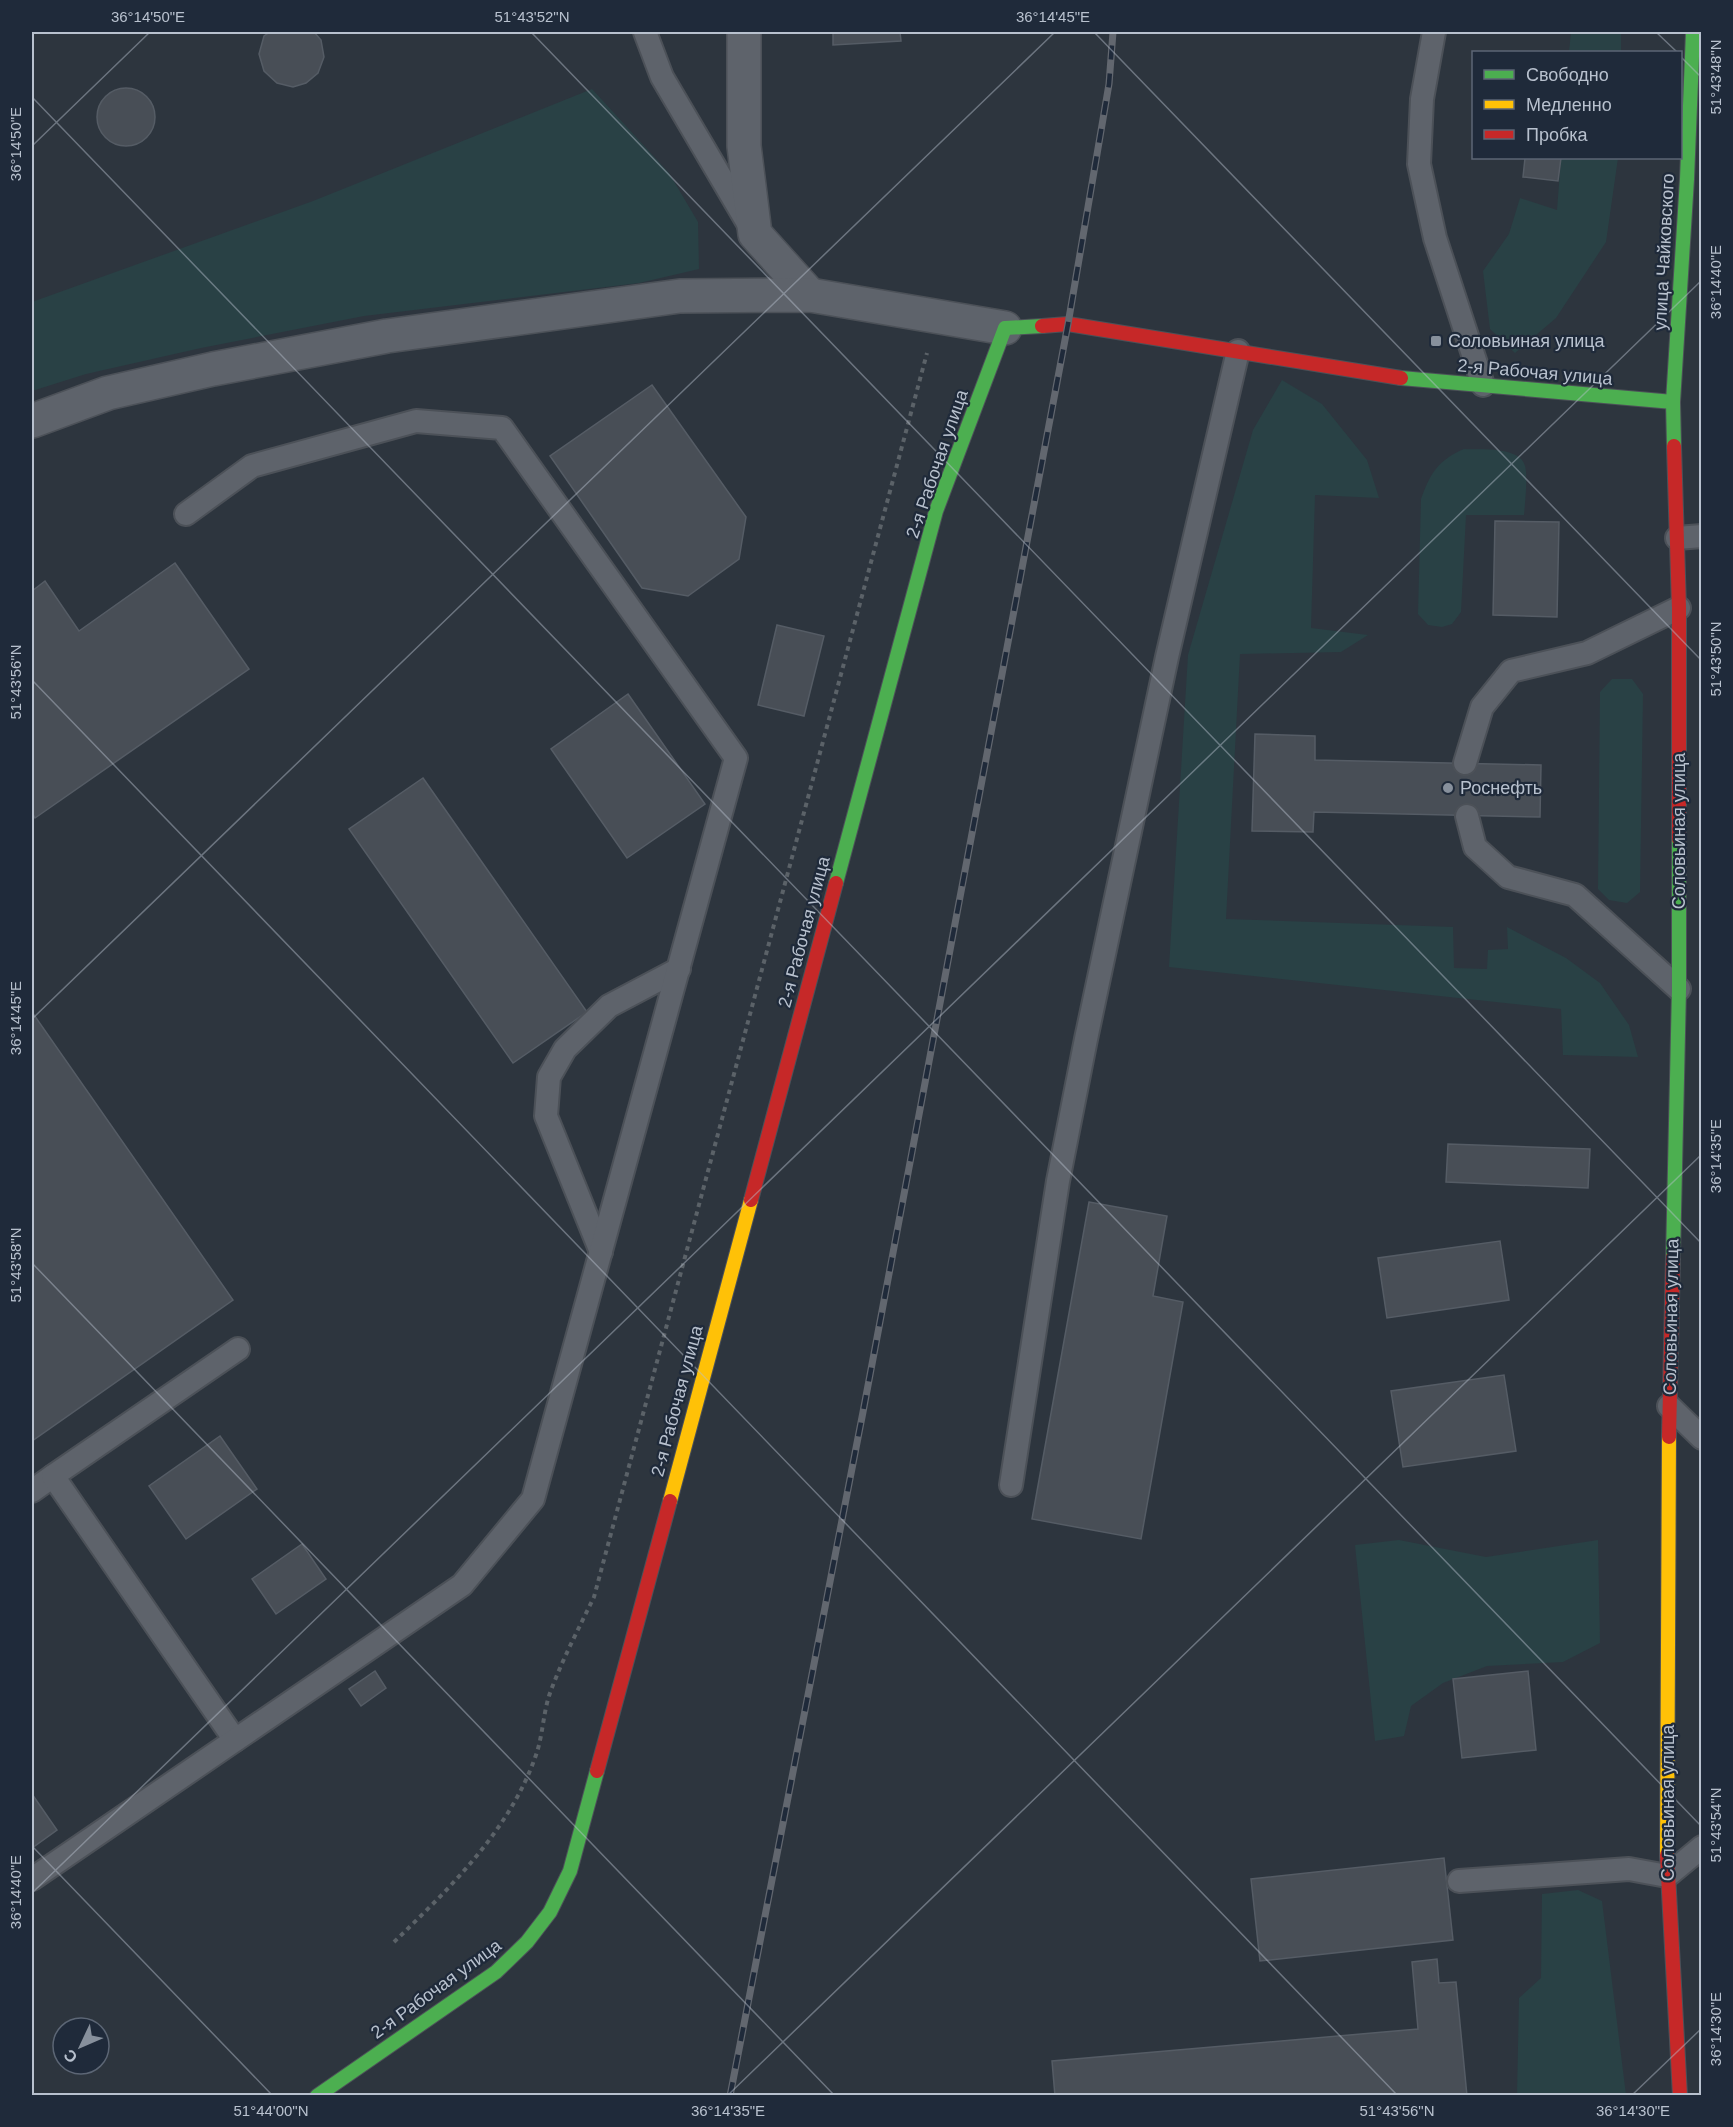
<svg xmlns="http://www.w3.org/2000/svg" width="1733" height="2127" font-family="Helvetica,sans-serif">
<rect width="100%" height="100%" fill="#2d353e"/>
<g fill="#294145">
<path d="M 1571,32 L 1621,32 L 1621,52 L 1569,52 Z"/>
<path d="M 592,89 L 669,173 L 698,222 L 699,269 L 639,283 L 364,316 L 201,348 L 86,374 L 32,391 L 32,302 L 313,201 Z"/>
<path d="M 1561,158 L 1618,158 L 1606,242 L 1556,318 L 1515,353 L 1490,329 L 1483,271 L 1509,234 L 1520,198 L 1557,210 Z"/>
<path d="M 1282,380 L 1322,404 L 1367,460 L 1379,498 L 1315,495 L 1311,628 L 1368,635 L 1341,652 L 1240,654 L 1226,919 L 1453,927 L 1454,968 L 1487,969 L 1488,950 L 1508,949 L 1507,927 L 1566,958 L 1600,983 L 1629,1025 L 1638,1057 L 1563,1055 L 1561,1009 L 1169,967 L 1188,655 L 1253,430 Z"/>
<path d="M 1464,449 C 1480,450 1520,446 1525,466 C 1528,476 1525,503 1524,515 L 1466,515 L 1461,612 L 1452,624 L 1442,627 L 1428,625 L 1418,614 L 1421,499 C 1430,474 1438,460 1464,449 Z"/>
<path d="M 1612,679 L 1632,679 L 1643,694 L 1640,892 L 1627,903 L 1609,900 L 1598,889 L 1600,692 Z"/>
<path d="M 1399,1540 L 1486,1557 L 1598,1540 L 1600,1643 L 1563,1662 L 1487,1666 L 1443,1683 L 1411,1706 L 1404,1736 L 1375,1741 L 1355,1545 Z"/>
<path d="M 1578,1890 L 1602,1901 L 1626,2095 L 1517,2095 L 1519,1998 L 1541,1978 L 1542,1894 Z"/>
</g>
<g fill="#484e56" stroke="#555c65" stroke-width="1.5">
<path d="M 270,32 L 314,32 L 321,40 L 324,57 L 318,73 L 306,83 L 293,87 L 277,83 L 264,71 L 259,54 L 264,36 Z"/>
<path d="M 833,32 L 900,32 L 901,41 L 833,45 Z"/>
<circle cx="126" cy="117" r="29"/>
<path d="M 1525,158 L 1561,158 L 1558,181 L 1523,177 Z"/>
<path d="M 652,385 L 746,517 L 739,559 L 688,596 L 642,588 L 550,456 Z"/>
<path d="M 1495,521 L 1559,522 L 1557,617 L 1493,615 Z"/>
<path d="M 175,563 L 249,669 L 35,818 L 32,813 L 32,591 L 45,581 L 79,631 Z"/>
<path d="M 777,625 L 824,636 L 804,716 L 758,705 Z"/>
<path d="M 628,694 L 705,804 L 627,858 L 551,749 Z"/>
<path d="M 1255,734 L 1315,736 L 1315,760 L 1541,765 L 1540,817 L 1314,812 L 1313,832 L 1252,831 Z"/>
<path d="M 423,778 L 587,1012 L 513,1063 L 349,829 Z"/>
<path d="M 32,1012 L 233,1300 L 32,1441 Z"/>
<path d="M 1448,1144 L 1590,1149 L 1588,1188 L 1446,1182 Z"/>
<path d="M 1089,1202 L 1167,1216 L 1153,1296 L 1183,1302 L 1141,1539 L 1032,1519 Z"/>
<path d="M 1500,1241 L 1509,1300 L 1387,1318 L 1378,1258 Z"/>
<path d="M 1504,1375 L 1516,1451 L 1403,1467 L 1391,1391 Z"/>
<path d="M 220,1436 L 257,1489 L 186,1539 L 149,1486 Z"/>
<path d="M 302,1544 L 326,1579 L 276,1614 L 252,1579 Z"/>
<path d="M 375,1671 L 386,1688 L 361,1706 L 349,1689 Z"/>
<path d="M 1528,1671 L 1536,1750 L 1462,1758 L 1453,1679 Z"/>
<path d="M 32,1794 L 57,1830 L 32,1848 Z"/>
<path d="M 1444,1858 L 1453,1940 L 1260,1961 L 1251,1879 Z"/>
<path d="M 1437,1959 L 1439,1983 L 1456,1982 L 1467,2096 L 1055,2096 L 1052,2061 L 1418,2029 L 1412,1962 Z"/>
</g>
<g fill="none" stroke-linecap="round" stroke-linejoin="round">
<g stroke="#4c5158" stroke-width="26">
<g id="lane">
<path d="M 645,32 L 662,77 L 749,225"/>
<path d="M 1434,32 L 1422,99 L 1419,164 L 1435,238 L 1483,385"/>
<path d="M 1677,538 L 1702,536"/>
<path d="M 1465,763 L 1482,707 L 1511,671 L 1587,653 L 1679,608"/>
<path d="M 1467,816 L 1475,847 L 1508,877 L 1575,895 L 1679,989"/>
<path d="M 601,1252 L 546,1116 L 549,1077 L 565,1049 L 609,1006 L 679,969"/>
<path d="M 1669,1406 L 1702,1438"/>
<path d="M 1011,1485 L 1058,1181 L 1086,1039 L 1167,657 L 1238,351"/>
<path d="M 32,1491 L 53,1476"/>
<path d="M 235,1740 L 53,1476 L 238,1349"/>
<path d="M 32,1879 L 462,1585 L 533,1499 L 736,758 L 502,428 L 416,421 L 252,466 L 186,514"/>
<path d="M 1459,1881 L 1629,1869 L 1667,1876 L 1702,1847"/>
</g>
</g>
<g stroke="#4c5158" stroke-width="36">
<g id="street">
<path d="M 744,32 L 744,146 L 755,234 L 810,295"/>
<path d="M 32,421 L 108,393 L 213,369 L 387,336 L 680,296 L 810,295 L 1005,328"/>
</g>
</g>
<g stroke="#4c5158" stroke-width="16">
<g id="fast">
<path d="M 1401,378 L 1673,402"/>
<path d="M 1674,446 L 1673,402 L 1687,179 L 1693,32"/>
<path d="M 836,883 L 936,511 L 1005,328 L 1042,326"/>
<path d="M 1673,1257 L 1679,989 L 1679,839"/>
<path d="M 317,2096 L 496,1972 L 527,1942 L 550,1912 L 570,1871 L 597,1771"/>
</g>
</g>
<g stroke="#4c5158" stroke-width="16">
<g id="slow">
<path d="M 670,1501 L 751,1200"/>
<path d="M 1667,1855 L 1669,1437"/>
</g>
</g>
<g stroke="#4c5158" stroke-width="16">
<g id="jam">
<path d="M 1042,326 L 1068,324 L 1401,378"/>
<path d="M 1674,446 L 1679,608 L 1679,839"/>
<path d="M 751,1200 L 836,883"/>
<path d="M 1669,1437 L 1673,1257"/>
<path d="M 597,1771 L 670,1501"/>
<path d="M 1667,1855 L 1680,2096"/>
</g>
</g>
<path stroke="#5b6268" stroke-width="4" stroke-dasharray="4.5 4.5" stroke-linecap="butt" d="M 394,1942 C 450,1888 510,1830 536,1755 C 543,1735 543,1713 550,1693 C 562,1660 579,1628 594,1597 L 927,353"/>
<use href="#lane" stroke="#5e636b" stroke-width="22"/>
<use href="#street" stroke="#5e636b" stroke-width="33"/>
<use href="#fast" stroke="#4caf50" stroke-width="14"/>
<use href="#slow" stroke="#ffc107" stroke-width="14"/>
<use href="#jam" stroke="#c62828" stroke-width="14"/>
<g stroke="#62676f" stroke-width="7">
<path id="rail" d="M 730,2096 L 863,1412 L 1068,324 L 1109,84 L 1113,32"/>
</g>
<use href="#rail" stroke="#1f2a3a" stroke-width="4.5" stroke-dasharray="14" stroke-linecap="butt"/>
</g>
<path fill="none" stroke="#b8c1ce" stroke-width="1.5" stroke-opacity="0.45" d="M 531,32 L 1702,1244M 1094,32 L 1702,661M 1656,32 L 1677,52M 1680,56 L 1702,78M 32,97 L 1702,1827M 32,146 L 150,32M 32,680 L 1398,2096M 32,1019 L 1055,32M 32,1263 L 835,2096M 32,1846 L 273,2096M 32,1893 L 1702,280M 727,2096 L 1702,1154M 1631,2096 L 1702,2028"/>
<g fill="#87909c" stroke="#1f2a3a" stroke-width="2">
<rect x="1430" y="335" width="12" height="12" rx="3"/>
<circle cx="1448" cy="788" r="6"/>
</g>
<g text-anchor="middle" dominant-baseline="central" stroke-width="4.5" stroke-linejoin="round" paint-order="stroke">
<g font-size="18" fill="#b8c1ce" stroke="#1f2a3a">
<text transform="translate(1664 252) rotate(-87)">улица Чайковского</text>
<text transform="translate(1535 372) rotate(5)">2-я Рабочая улица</text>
<text transform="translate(937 464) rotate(-71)">2-я Рабочая улица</text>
<text transform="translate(1679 831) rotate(-90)">Соловьиная улица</text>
<text transform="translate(804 932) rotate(-75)">2-я Рабочая улица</text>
<text transform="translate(1671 1317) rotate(-89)">Соловьиная улица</text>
<text transform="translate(677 1401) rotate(-75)">2-я Рабочая улица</text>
<text transform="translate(1668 1803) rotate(-90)">Соловьиная улица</text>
<text transform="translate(436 1989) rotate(-36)">2-я Рабочая улица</text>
</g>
<g font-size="18" fill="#b8c1ce" stroke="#1f2a3a" text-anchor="start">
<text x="1448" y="341">Соловьиная улица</text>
<text x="1460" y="788">Роснефть</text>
</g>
</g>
<rect width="1733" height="2127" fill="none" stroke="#1f2a3a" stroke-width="66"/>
<rect x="1472" y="51" width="210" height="108" fill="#1f2a3a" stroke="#5c6675" stroke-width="1.5"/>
<rect x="1484" y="70" width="30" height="9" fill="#4caf50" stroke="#5c6675" stroke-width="1.5"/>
<text x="1526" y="81" font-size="18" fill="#b8c1ce">Свободно</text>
<rect x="1484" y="100" width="30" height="9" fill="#ffc107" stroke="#5c6675" stroke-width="1.5"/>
<text x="1526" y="111" font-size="18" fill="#b8c1ce">Медленно</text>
<rect x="1484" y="130" width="30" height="9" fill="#c62828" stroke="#5c6675" stroke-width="1.5"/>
<text x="1526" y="141" font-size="18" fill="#b8c1ce">Пробка</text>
<g transform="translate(81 2046) rotate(226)"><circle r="28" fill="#1f2a3a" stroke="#5c6675" stroke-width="1.5"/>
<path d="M0-4.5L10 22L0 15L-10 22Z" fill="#87909c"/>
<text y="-9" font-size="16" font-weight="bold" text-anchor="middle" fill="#b8c1ce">С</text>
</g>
<rect x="33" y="33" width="1667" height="2061" fill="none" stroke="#b8c1ce" stroke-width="2"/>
<g font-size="15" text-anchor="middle" fill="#b8c1ce">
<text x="148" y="22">36°14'50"E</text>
<text x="532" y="22">51°43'52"N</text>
<text x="1053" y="22">36°14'45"E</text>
<text transform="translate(1716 77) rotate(-90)" y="5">51°43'48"N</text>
<text transform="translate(16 144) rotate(-90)" y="5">36°14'50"E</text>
<text transform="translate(1716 282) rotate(-90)" y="5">36°14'40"E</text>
<text transform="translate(1716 659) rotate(-90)" y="5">51°43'50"N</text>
<text transform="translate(16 682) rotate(-90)" y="5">51°43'56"N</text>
<text transform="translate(16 1018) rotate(-90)" y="5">36°14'45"E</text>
<text transform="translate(1716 1156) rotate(-90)" y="5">36°14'35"E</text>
<text transform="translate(16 1265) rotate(-90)" y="5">51°43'58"N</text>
<text transform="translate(1716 1825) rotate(-90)" y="5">51°43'54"N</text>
<text transform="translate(16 1892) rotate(-90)" y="5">36°14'40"E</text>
<text transform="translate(1716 2029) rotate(-90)" y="5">36°14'30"E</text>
<text x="271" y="2116">51°44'00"N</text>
<text x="728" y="2116">36°14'35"E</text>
<text x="1397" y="2116">51°43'56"N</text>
<text x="1633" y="2116">36°14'30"E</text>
</g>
</svg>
